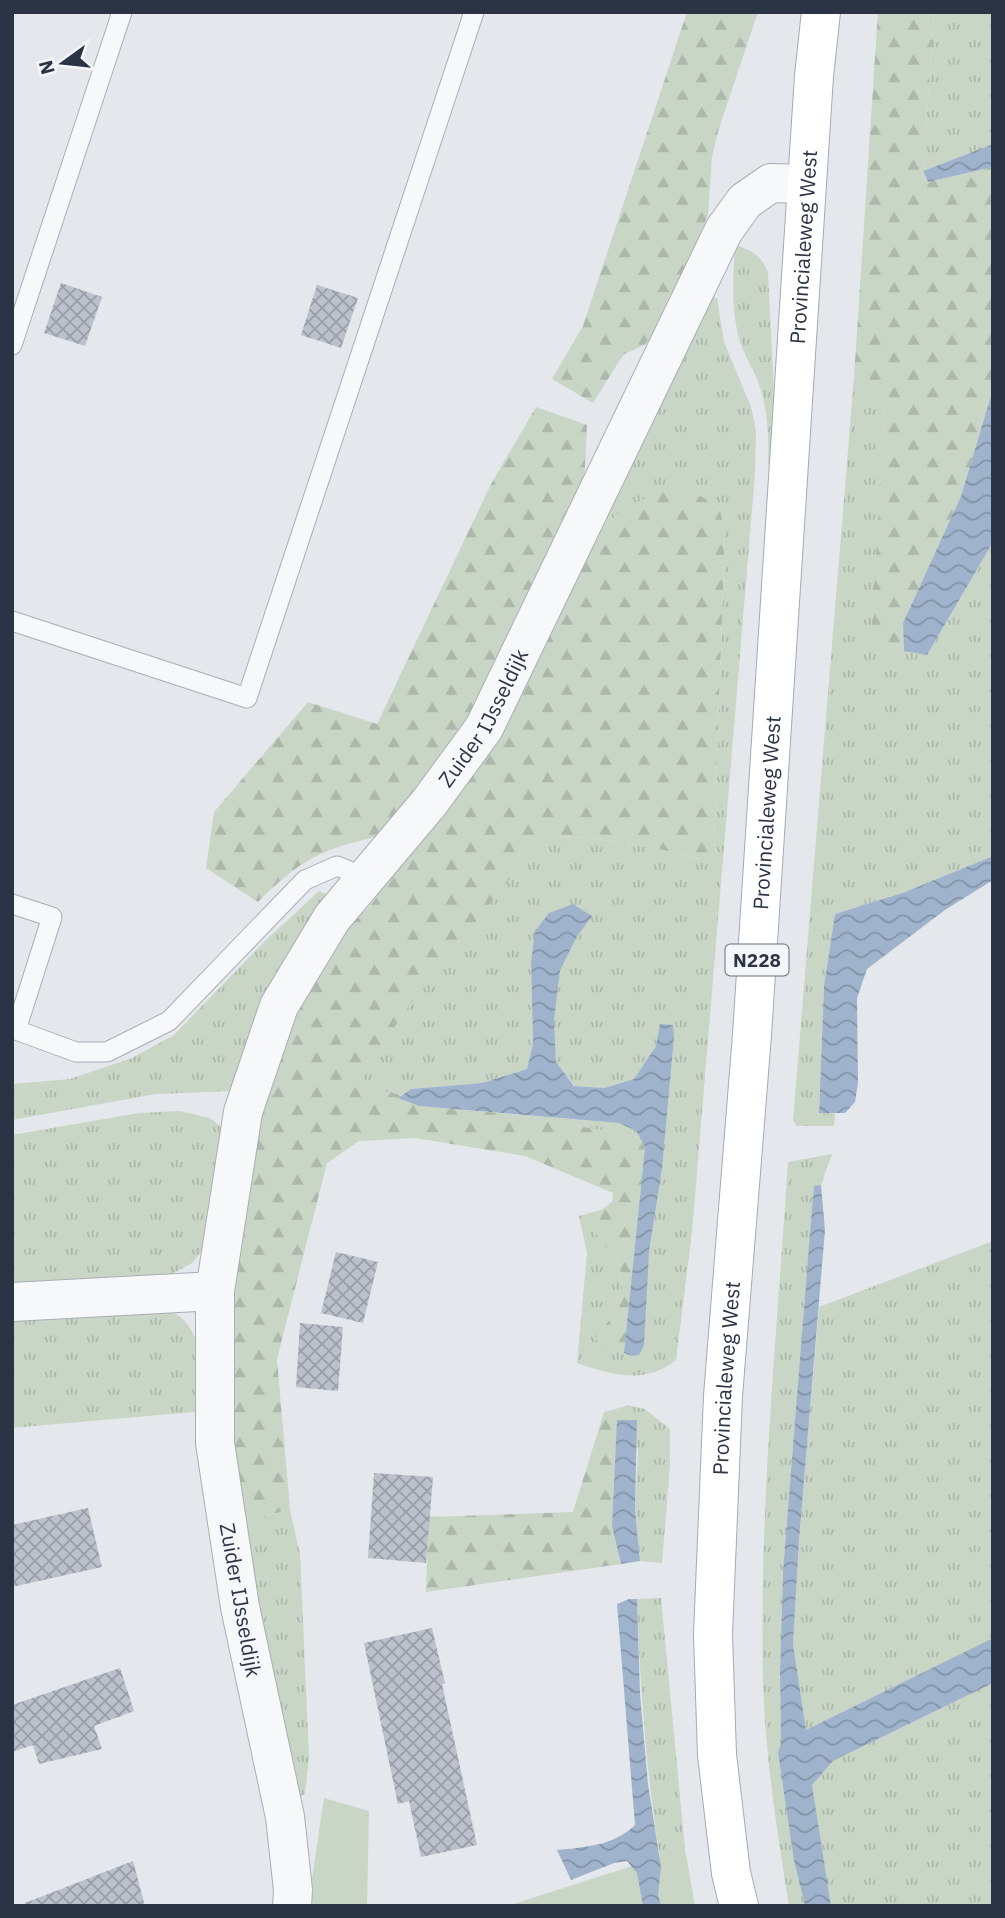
<svg xmlns="http://www.w3.org/2000/svg" width="1005" height="1918" font-family="'IBM Plex Sans',sans-serif">
<defs>
<pattern id="grass-tufts" width="24" height="20" patternUnits="userSpaceOnUse" patternTransform="scale(1.75)"><rect width="24" height="20" fill="#c9d6c5"/><path d="M3 7l-1-3M5 7V3M7 7l1-3M15 17l-1-3M17 17v-4M19 17l1-3" fill="none" stroke="#adb8ab"/></pattern>
<pattern id="forest-firs" width="22" height="20" patternUnits="userSpaceOnUse" patternTransform="scale(1.75)"><rect width="22" height="20" fill="#c9d6c5"/><path d="M5 1l3.5 6h-7zM16 11l3.5 6h-7z" fill="#adb8ab"/></pattern>
<pattern id="water-waves" width="16" height="10" patternUnits="userSpaceOnUse" patternTransform="scale(1.75)"><rect width="16" height="10" fill="#9fb4cc"/><path d="M0 5q4-4 8 0t8 0" fill="none" stroke="#8293a7"/></pattern>
<pattern id="building-cross-hatch" width="8" height="8" patternUnits="userSpaceOnUse" patternTransform="scale(1.75)"><rect width="8" height="8" fill="#bbc0ca"/><path d="M0 0l8 8M0 8l8-8" fill="none" stroke="#989da6"/></pattern>
</defs>
<rect width="100%" height="100%" fill="#e4e7ec"/>
<g fill="url(#grass-tufts)">
<path d="M 934,12 L 993,12 L 993,144 L 923,171 Z"/>
<path d="M 735,245 C 752,250 761,256 768,272 L 775,414 L 772,454 L 768,465 C 769,435 768,407 757,379 C 751,365 743,353 739,338 C 731,308 733,277 735,245 Z"/>
<path d="M 712,298 L 717,298 L 724,342 L 751,407 L 756,430 L 755,474 L 692,1232 L 676,1360 C 645,1385 611,1375 577,1363 L 587,1253 L 579,1216 L 601,1210 L 594,1230 L 606,1247 L 619,1260 L 622,1288 L 610,1319 L 596,1338 L 603,1350 L 625,1346 L 624,1353 L 649,1252 L 662,1169 L 674,1038 L 656,1046 L 634,1079 L 604,1088 L 575,1086 L 556,1063 L 554,1020 L 560,971 L 576,938 L 592,915 L 531,962 L 533,1044 L 527,1069 L 482,1083 L 411,1089 L 401,1095 L 357,1087 L 402,1015 L 519,867 L 554,836 C 604,838 652,846 700,859 L 714,844 L 725,530 L 719,507 L 623,509 L 602,529 L 703,303 Z"/>
<path d="M 854,377 L 885,400 L 872,642 L 927,655 L 993,542 L 993,856 L 905,892 L 835,914 L 824,986 L 819,1112 L 835,1114 L 834,1126 L 797,1126 L 793,1120 Z"/>
<path d="M 319,891 L 326,894 L 328,902 L 233,1091 L 156,1094 L 12,1120 L 12,1084 L 70,1079 L 132,1058 L 174,1035 L 262,944 Z"/>
<path d="M 179,1111 L 210,1118 L 221,1127 L 226,1143 L 207,1245 L 192,1263 L 157,1282 L 12,1288 L 12,1135 L 139,1113 Z"/>
<path d="M 511,1114 L 619,1123 L 636,1131 L 639,1137 Z"/>
<path d="M 832,1154 L 821,1185 L 814,1187 L 783,1571 L 780,1672 L 781,1743 L 778,1753 L 794,1861 L 805,1906 L 789,1906 C 777,1831 765,1756 763,1680 C 759,1507 777,1334 788,1162 Z"/>
<path d="M 993,1241 L 993,1638 L 806,1731 L 793,1644 L 799,1541 L 819,1307 Z"/>
<path d="M 148,1303 C 157,1306 166,1309 174,1313 C 206,1330 202,1381 205,1411 L 12,1428 L 12,1309 Z"/>
<path d="M 628,1405 L 645,1409 L 670,1429 L 670,1465 L 662,1563 L 640,1561 L 635,1509 L 638,1449 L 617,1420 L 619,1408 Z"/>
<path d="M 290,1510 L 300,1554 L 309,1757 L 305,1794 L 299,1797 L 240,1521 Z"/>
<path d="M 661,1598 L 685,1849 L 660,1858 C 646,1771 640,1686 637,1599 Z"/>
<path d="M 993,1683 L 993,1906 L 831,1906 L 811,1785 L 833,1761 Z"/>
</g>
<g fill="url(#forest-firs)">
<path d="M 687,12 L 758,12 L 719,128 L 712,157 L 708,215 L 659,331 L 644,345 L 623,355 L 593,403 L 552,379 L 583,326 Z"/>
<path d="M 878,12 L 934,12 L 923,171 L 928,182 L 993,167 L 993,389 L 961,496 L 903,623 L 904,651 L 871,642 L 885,400 L 854,377 Z"/>
<path d="M 536,407 L 587,425 L 583,507 L 492,685 L 381,836 C 322,848 300,860 258,902 L 206,868 L 214,812 L 308,702 L 377,724 L 491,484 Z"/>
<path d="M 661,491 L 692,491 L 719,507 L 725,530 L 714,844 L 701,859 C 652,846 604,838 554,836 L 519,867 L 402,1015 L 358,1086 L 401,1095 L 399,1098 L 419,1106 L 511,1114 L 639,1137 L 645,1147 L 625,1346 L 603,1351 L 596,1338 L 610,1319 L 622,1288 L 619,1260 L 606,1247 L 594,1230 L 601,1210 L 612,1202 L 613,1193 L 525,1156 L 415,1138 L 359,1141 L 327,1163 L 277,1359 L 290,1510 L 240,1521 L 227,1351 L 255,1119 L 288,1024 L 321,956 L 373,902 L 414,842 L 542,644 L 602,529 L 623,509 Z"/>
<path d="M 619,1408 L 612,1526 L 621,1564 L 426,1592 L 428,1517 L 573,1512 L 604,1412 Z"/>
</g>
<g fill="#c9d6c5">
<path d="M 324,1798 L 369,1811 L 367,1906 L 308,1906 Z"/>
<path d="M 685,1849 L 695,1906 L 507,1906 Z"/>
</g>
<g fill="url(#water-waves)">
<path d="M 993,144 L 993,167 L 928,182 L 923,171 Z"/>
<path d="M 993,389 L 993,542 L 927,655 L 904,651 L 903,623 L 961,496 Z"/>
<path d="M 993,856 L 993,880 L 945,910 L 867,969 L 857,998 L 858,1083 L 855,1102 L 845,1113 L 819,1113 L 824,986 L 835,914 L 905,892 Z"/>
<path d="M 573,904 L 592,916 L 576,938 L 560,971 L 554,1020 L 556,1062 L 574,1086 L 604,1088 L 634,1079 L 656,1046 L 660,1024 L 673,1025 L 674,1038 L 662,1169 L 649,1252 L 644,1345 L 639,1355 L 632,1356 L 624,1353 L 645,1147 L 636,1131 L 619,1123 L 419,1106 L 398,1098 L 411,1089 L 482,1083 L 527,1069 L 533,1044 L 531,962 L 535,931 L 549,913 Z"/>
<path d="M 821,1185 L 825,1230 L 799,1541 L 793,1644 L 806,1730 L 993,1638 L 993,1683 L 833,1761 L 812,1785 L 831,1906 L 805,1906 L 794,1861 L 778,1753 L 781,1743 L 780,1672 L 783,1571 L 812,1208 L 814,1186 Z"/>
<path d="M 617,1420 L 637,1420 L 635,1509 L 640,1561 L 621,1564 L 612,1526 Z"/>
<path d="M 629,1599 L 637,1599 L 640,1694 L 648,1784 L 661,1867 L 658,1895 L 661,1906 L 643,1906 L 637,1873 L 627,1861 L 614,1863 L 571,1880 L 557,1850 C 586,1847 613,1846 635,1825 L 617,1604 Z"/>
</g>
<g fill="url(#building-cross-hatch)">
<path d="M 61,283 L 102,297 L 85,346 L 44,333 Z"/>
<path d="M 317,285 L 358,298 L 341,348 L 301,335 Z"/>
<path d="M 336,1252 L 378,1262 L 363,1323 L 321,1313 Z"/>
<path d="M 300,1323 L 343,1327 L 338,1391 L 296,1387 Z"/>
<path d="M 374,1473 L 433,1477 L 426,1563 L 368,1558 Z"/>
<path d="M 88,1508 L 102,1567 L 12,1587 L 12,1525 Z"/>
<path d="M 432,1628 L 445,1683 L 442,1684 L 477,1845 L 421,1857 L 409,1801 L 398,1804 L 364,1643 Z"/>
<path d="M 120,1668 L 134,1711 L 94,1726 L 102,1749 L 39,1764 L 33,1745 L 12,1752 L 12,1705 Z"/>
<path d="M 133,1861 L 145,1906 L 25,1906 L 25,1903 Z"/>
</g>
<g fill="none" stroke-linecap="round" stroke-linejoin="round">
<g stroke="#a9aeb7" stroke-width="21">
<g id="lane">
<path d="M 12,345 L 122,12"/>
<path d="M 12,621 L 247,698 L 474,12"/>
<path d="M 12,904 L 52,917 L 16,1030 L 76,1052 L 107,1052 L 169,1021 L 305,880 L 337,866 L 367,878"/>
</g>
</g>
<g stroke="#a9aeb7" stroke-width="40">
<g id="street">
<path d="M 12,1302 L 215,1291"/>
<path id="s1" d="M 292,1906 L 293,1890 L 285,1817 L 240,1607 L 215,1443 L 215,1291 L 243,1112 L 279,1006 L 332,918 L 429,803 L 484,728 L 724,230 L 745,201 L 771,183 L 807,184"/>
</g>
</g>
<g stroke="#a3abb8" stroke-width="40">
<g id="primary">
<path id="s2" d="M 739,1906 L 731,1873 L 717,1755 L 713,1634 L 723,1396 L 752,1035 L 814,76 L 821,12"/>
</g>
</g>
<use href="#lane" stroke="#f7f8fa" stroke-width="19"/>
<use href="#street" stroke="#f7f8fa" stroke-width="38"/>
<use href="#primary" stroke="#fff" stroke-width="38"/>
</g>
<g text-anchor="middle" dominant-baseline="central" stroke-width="5" stroke-linejoin="round" paint-order="stroke">
<rect fill="#f4f6f9" stroke="#676e7b" stroke-width="2" x="725.5" y="944.5" width="63" height="31" rx="5"/>
<g font-size="19" font-weight="bold" fill="#2b3445">
<text x="757" y="960">N228</text>
</g>
<g font-size="21" fill="#2b3445" stroke="#f4f6f9">
<text stroke="none"><textPath href="#s2" startOffset="1664">Provincialeweg West</textPath></text>
<text stroke="none"><textPath href="#s1" startOffset="1270">Zuider IJsseldijk</textPath></text>
<text stroke="none"><textPath href="#s2" startOffset="1097">Provincialeweg West</textPath></text>
<text stroke="none"><textPath href="#s2" startOffset="530">Provincialeweg West</textPath></text>
<text transform="translate(241 1600) rotate(80)">Zuider IJsseldijk</text>
</g>
</g>
<rect width="1005" height="1918" fill="none" stroke="#2b3445" stroke-width="28"/>
<g transform="translate(63 63) rotate(255)" stroke="#f4f6f9" stroke-width="5" paint-order="stroke">
<path d="M0-5L12 26L0 18L-12 26Z" fill="#2b3445"/>
<text y="-10" font-size="19" font-weight="bold" text-anchor="middle" fill="#2b3445">N</text>
</g>
</svg>
